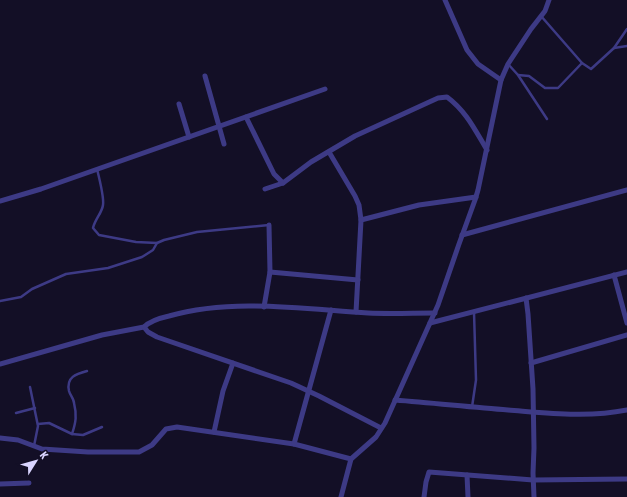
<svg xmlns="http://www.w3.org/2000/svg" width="627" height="497" font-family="'Asap Condensed',sans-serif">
<rect width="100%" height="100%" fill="#130f26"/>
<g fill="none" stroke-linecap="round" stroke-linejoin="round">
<g stroke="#3d3a85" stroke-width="2.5">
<path d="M 541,16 L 582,63"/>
<path d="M 614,48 L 627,46"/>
<path d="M 508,64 L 518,75 L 547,119"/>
<path d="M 518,75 L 529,76 L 545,88 L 558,88 L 582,63 L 591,69 L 614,48 L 627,29"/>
<path d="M 97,169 C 99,177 104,199 103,205 C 102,213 95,219 93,228 L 99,235 L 136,242 L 157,243"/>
<path d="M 0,301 L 21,297 L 32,289 L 66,274 L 108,268 L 142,257 L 153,250 L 157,243 L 164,240 L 197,232 L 269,225"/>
<path d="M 30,387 L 38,426 L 34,446"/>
<path d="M 472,407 L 476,380 L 474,312"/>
<path d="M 16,413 L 35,408"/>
<path d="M 38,424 L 49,423 L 72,434 L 83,435 L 102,427"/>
<path d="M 72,434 C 76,422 77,415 74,403 C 74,399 70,395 69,391 C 66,377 76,374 87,371"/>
</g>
<g stroke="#3d3a85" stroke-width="5">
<path d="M 445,0 L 467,50 L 478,64 L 501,80"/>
<path d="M 205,76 L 224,144"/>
<path d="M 179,104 L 189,137"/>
<path d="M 246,117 L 274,174 L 283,183"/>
<path d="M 329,152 L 355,196 L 359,205 L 361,220 L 356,312"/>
<path d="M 265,189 L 283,183 L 311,162 L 355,136 L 438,98 L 447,97 C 466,111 475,130 487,150"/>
<path d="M 0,201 L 41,189 L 325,89"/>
<path d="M 361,220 L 419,205 L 476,197"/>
<path d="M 462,235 L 627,190"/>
<path d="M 270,272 L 358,280"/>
<path d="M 614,275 L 627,323"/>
<path d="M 526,298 L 528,314 L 533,389 L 534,448 L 533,473 L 534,497"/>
<path d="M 264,307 L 270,272 L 269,225"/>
<path d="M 430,323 L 627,272"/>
<path d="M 144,327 L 148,332 L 157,337 L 291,383 L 319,396 L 381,428"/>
<path d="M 531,363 L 627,335"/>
<path d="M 0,364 L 102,335 L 144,327 C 150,321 160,318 169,316 C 232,298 303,309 368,313 C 390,314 413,313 435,313"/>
<path d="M 395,400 C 433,403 470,407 508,410 C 547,413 588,418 627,410"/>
<path d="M 214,432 L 223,391 L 233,363"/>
<path d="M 0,438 L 18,440 L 42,449 L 88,452 L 139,452 L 152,445 L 166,429 L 177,427 L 294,444 L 351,459"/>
<path d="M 294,444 L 331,310"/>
<path d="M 467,475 L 468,497"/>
<path d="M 0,484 L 29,483"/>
<path d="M 341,497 L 351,459 L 376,437 L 385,423 L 438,305 L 459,244 L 475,200 L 478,190 L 501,80 L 508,64 L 531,29 L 545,11 L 549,0"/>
<path d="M 424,497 L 426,482 L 429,472 L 533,480 L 627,479"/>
</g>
</g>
<g transform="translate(36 461) rotate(53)" stroke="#130f26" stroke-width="3" paint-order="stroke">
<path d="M0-3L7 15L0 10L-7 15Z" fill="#d9d4ff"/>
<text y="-6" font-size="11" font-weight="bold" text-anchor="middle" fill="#d9d4ff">K</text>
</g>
</svg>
